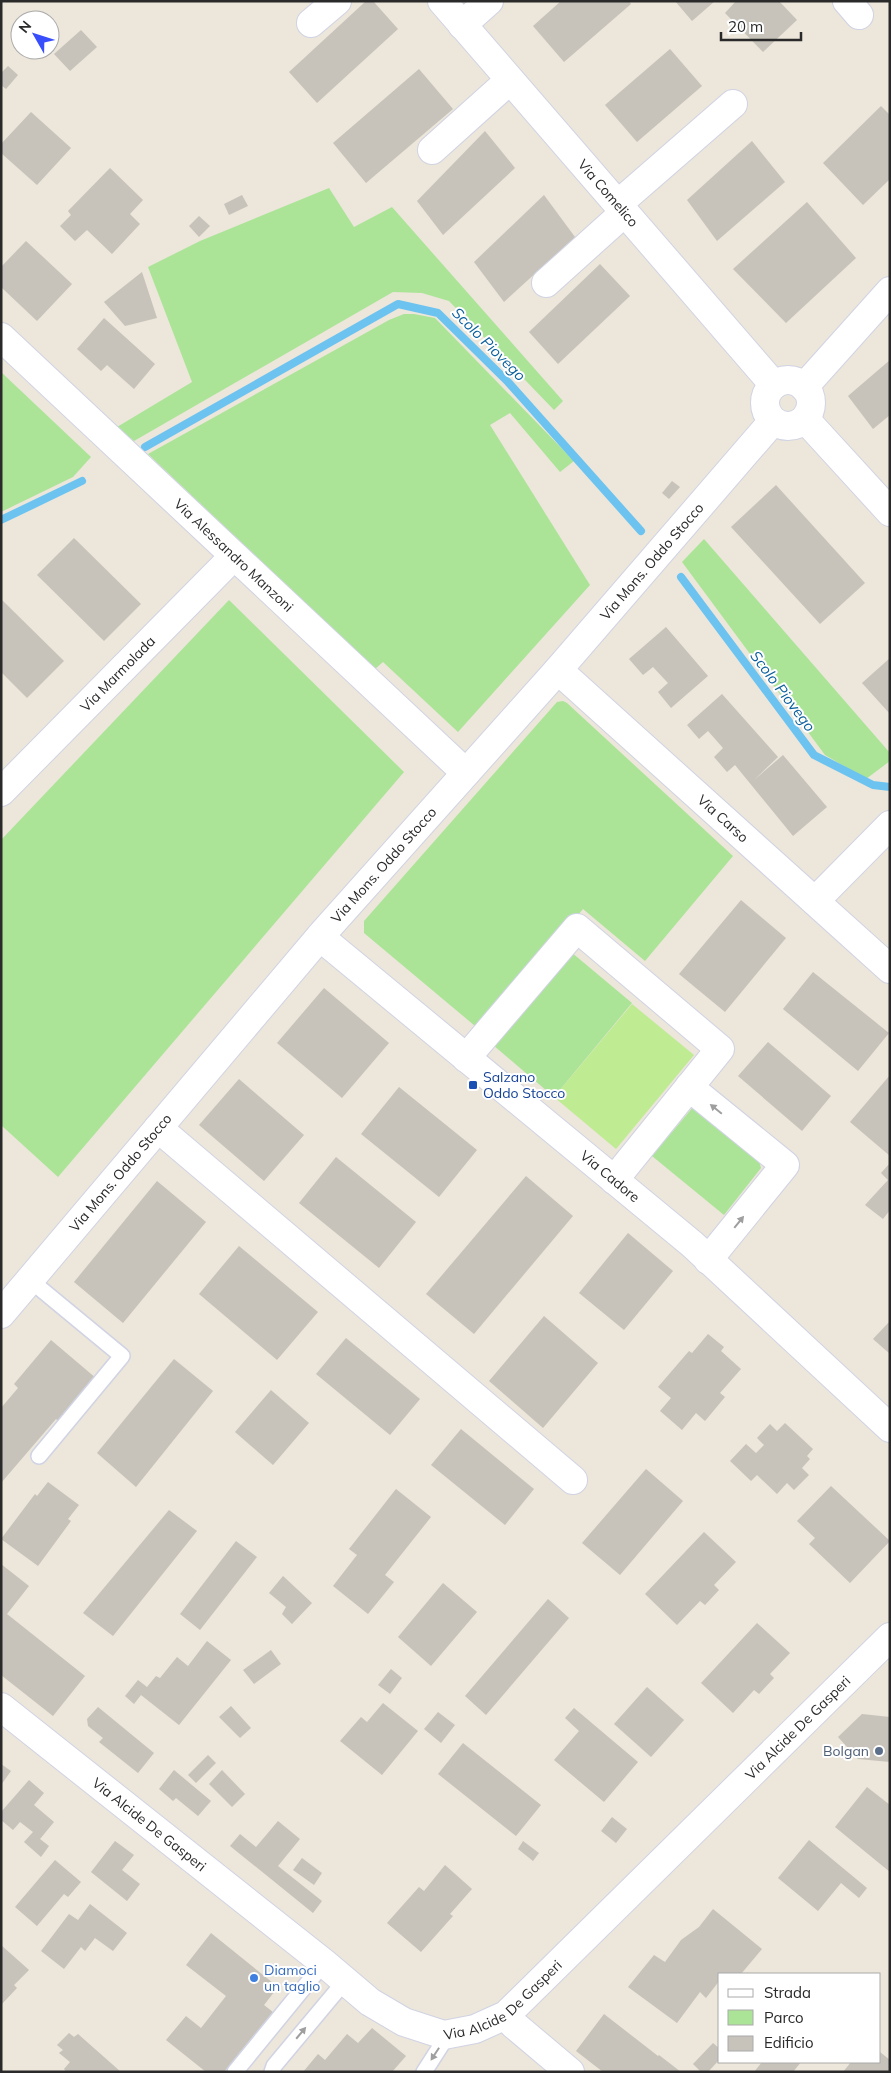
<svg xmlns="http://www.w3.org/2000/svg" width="891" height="2073" font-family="Mulish,sans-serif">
<rect width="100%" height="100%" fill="#ece6db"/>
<g fill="#abe497">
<path d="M 329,188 L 354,227 L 392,207 L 563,401 L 554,410 L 449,301 L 422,293 L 393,292 L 134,441 L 117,427 L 192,382 L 148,267 L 200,241 Z"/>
<path d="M 404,314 L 414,314 L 435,318 L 574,461 L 560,472 L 510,413 L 490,425 L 590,585 L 458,732 L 383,662 L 375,669 L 148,454 L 389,320 Z"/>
<path d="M 1,372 L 91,457 L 73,477 L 1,512 Z"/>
<path d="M 704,539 L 890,753 L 890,761 L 866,779 L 825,755 L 682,562 Z"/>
<path d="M 229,600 L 404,772 L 58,1177 L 1,1125 L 1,840 Z"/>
<path d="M 563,701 L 567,703 L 733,856 L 645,961 L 583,909 L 481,1031 L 364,933 L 364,921 L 557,702 Z"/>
<path d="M 571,952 L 632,1003 L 554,1097 L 493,1045 Z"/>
<path d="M 694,1106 L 759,1161 L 761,1168 L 724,1215 L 652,1156 Z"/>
</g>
<path fill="#bfeb92" d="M 632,1004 L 694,1055 L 616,1149 L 554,1097 Z"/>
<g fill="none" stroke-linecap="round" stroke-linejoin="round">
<g stroke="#6cc3f0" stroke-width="8">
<path d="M 145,447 L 398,304 L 438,313 L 508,382 L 641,531"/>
<path d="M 1,520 L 82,481"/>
<path d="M 681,577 L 814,755 L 873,785 L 890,787"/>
</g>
</g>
<g fill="#c7c3bb">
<path d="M 366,1 L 373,1 L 398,29 L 317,103 L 289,72 Z"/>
<path d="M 561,1 L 629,1 L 631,4 L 564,62 L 533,26 Z"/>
<path d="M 675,1 L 715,1 L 692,21 Z"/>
<path d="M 736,1 L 779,1 L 797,20 L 763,52 L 725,13 Z"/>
<path d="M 50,29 L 59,40 L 50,47 Z"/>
<path d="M 81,30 L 97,47 L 70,71 L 54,54 Z"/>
<path d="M 670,49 L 702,86 L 637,142 L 605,105 Z"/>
<path d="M 8,66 L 18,75 L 6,89 L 1,85 L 1,73 Z"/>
<path d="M 419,69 L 453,109 L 366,183 L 333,143 Z"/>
<path d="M 881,106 L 890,115 L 890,179 L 863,205 L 823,163 Z"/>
<path d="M 31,112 L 71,148 L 37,185 L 1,153 L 1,144 Z"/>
<path d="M 485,131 L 515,168 L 443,235 L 417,201 Z"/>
<path d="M 752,141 L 785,182 L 717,241 L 687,200 Z"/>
<path d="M 110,168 L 143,200 L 130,214 L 140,224 L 112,254 L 87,230 L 75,241 L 60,226 L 71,215 L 68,211 Z"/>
<path d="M 242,195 L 248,206 L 229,215 L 224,204 Z"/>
<path d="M 544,195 L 575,237 L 504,302 L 474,262 Z"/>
<path d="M 807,202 L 856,258 L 786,323 L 733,269 Z"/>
<path d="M 199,216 L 210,226 L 199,237 L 189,226 Z"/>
<path d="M 26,241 L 72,284 L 37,321 L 1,287 L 1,267 Z"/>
<path d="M 600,264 L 630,296 L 558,364 L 529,332 Z"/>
<path d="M 142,272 L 157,318 L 125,326 L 104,302 Z"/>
<path d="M 104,318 L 155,364 L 134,389 L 107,365 L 101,371 L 77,349 Z"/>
<path d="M 890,360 L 890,415 L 873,429 L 848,396 Z"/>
<path d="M 672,481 L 680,487 L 669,499 L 662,493 Z"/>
<path d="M 776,485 L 865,583 L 820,624 L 731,527 Z"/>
<path d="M 74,538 L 141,604 L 104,641 L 37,575 Z"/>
<path d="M 1,599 L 64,661 L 27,698 L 1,672 Z"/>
<path d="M 666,627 L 708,676 L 671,708 L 658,692 L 668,683 L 653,667 L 643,675 L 629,659 Z"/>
<path d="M 890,658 L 890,714 L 862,683 Z"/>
<path d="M 722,694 L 778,757 L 754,780 L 783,755 L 827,807 L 793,836 L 735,765 L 727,772 L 714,757 L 723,748 L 708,731 L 699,739 L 687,725 Z"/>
<path d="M 741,900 L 786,938 L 725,1012 L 679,974 Z"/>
<path d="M 813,972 L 889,1033 L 858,1071 L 783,1009 Z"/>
<path d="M 324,988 L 389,1043 L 342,1098 L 277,1043 Z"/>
<path d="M 768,1042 L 831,1096 L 802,1131 L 738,1076 Z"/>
<path d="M 890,1075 L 890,1156 L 850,1122 Z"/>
<path d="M 239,1079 L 304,1135 L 264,1181 L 199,1125 Z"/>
<path d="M 399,1087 L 477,1150 L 439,1197 L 361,1134 Z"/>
<path d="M 336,1157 L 416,1222 L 379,1268 L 299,1203 Z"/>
<path d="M 890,1163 L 890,1210 L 883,1219 L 865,1205 L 888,1180 L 881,1173 Z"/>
<path d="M 526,1176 L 573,1216 L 474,1334 L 426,1294 Z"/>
<path d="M 157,1181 L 206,1222 L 123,1323 L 74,1282 Z"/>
<path d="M 628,1233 L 673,1271 L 624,1330 L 579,1293 Z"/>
<path d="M 239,1246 L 318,1312 L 277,1360 L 199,1294 Z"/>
<path d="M 544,1316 L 598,1363 L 543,1428 L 489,1381 Z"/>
<path d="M 890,1321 L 890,1354 L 873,1339 Z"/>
<path d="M 708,1334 L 724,1347 L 721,1351 L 741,1369 L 720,1393 L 725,1397 L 705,1421 L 696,1413 L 682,1430 L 660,1411 L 671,1398 L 658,1387 L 689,1351 L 692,1353 Z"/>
<path d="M 346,1338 L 420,1399 L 390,1435 L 316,1374 Z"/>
<path d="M 51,1340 L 97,1379 L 60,1423 L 56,1419 L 1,1483 L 1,1408 L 18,1388 L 14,1384 Z"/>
<path d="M 174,1359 L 213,1391 L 136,1487 L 97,1453 Z"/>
<path d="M 271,1390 L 309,1423 L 273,1465 L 235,1432 Z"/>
<path d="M 785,1423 L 813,1449 L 807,1456 L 810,1459 L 802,1468 L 809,1475 L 794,1490 L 787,1483 L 777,1494 L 757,1475 L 751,1481 L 730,1461 L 746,1444 L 756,1453 L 764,1445 L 757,1438 L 770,1424 L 777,1431 Z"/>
<path d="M 461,1429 L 534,1489 L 505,1525 L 431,1465 Z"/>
<path d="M 646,1469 L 683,1501 L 620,1575 L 582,1543 Z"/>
<path d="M 48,1482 L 79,1505 L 68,1519 L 71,1521 L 38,1566 L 1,1539 L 35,1494 L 37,1496 Z"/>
<path d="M 831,1486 L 890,1541 L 850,1583 L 809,1544 L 815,1538 L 797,1521 Z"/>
<path d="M 396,1489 L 431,1517 L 385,1575 L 394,1582 L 368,1614 L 333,1586 L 357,1555 L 349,1549 Z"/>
<path d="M 169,1510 L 197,1531 L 113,1636 L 83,1613 Z"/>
<path d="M 704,1532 L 736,1562 L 714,1585 L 719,1590 L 705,1605 L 700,1601 L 677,1625 L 645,1594 Z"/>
<path d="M 236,1541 L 257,1557 L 200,1630 L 180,1614 Z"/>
<path d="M 1,1564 L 29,1586 L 7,1614 L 85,1676 L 53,1716 L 1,1675 Z"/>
<path d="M 283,1576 L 312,1603 L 292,1624 L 282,1614 L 286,1607 L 269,1593 Z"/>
<path d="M 443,1583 L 477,1612 L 431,1666 L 398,1637 Z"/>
<path d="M 548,1599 L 569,1618 L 486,1715 L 465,1696 Z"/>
<path d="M 757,1623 L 790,1653 L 770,1674 L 774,1678 L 759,1694 L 754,1690 L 733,1713 L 701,1683 Z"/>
<path d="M 207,1641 L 231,1660 L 179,1725 L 141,1695 L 134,1704 L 125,1696 L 138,1680 L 147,1687 L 156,1676 L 160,1678 L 177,1657 L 188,1666 Z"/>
<path d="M 271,1650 L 281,1664 L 254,1684 L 243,1670 Z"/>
<path d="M 391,1669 L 402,1678 L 390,1694 L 378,1685 Z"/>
<path d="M 647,1687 L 684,1720 L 651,1757 L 614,1724 Z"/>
<path d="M 383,1703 L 418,1731 L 382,1775 L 340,1741 L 361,1717 L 367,1722 Z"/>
<path d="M 231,1706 L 251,1728 L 240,1738 L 219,1717 Z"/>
<path d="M 98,1707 L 154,1753 L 138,1773 L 99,1742 L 103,1738 L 88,1726 L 87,1719 Z"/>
<path d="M 574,1708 L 638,1762 L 604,1802 L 554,1760 L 579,1731 L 565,1718 Z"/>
<path d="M 438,1712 L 455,1725 L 441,1743 L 424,1729 Z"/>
<path d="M 862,1714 L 890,1717 L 890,1762 L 858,1759 L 838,1737 Z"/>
<path d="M 463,1743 L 541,1805 L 516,1836 L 438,1774 Z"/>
<path d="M 208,1755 L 216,1763 L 196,1783 L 188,1775 Z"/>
<path d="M 1,1764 L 11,1771 L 1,1785 Z"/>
<path d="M 174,1770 L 211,1801 L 198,1816 L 176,1798 L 173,1801 L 159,1789 Z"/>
<path d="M 222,1770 L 245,1794 L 232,1807 L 209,1784 Z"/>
<path d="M 29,1780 L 44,1793 L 34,1805 L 54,1822 L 40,1839 L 49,1846 L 41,1857 L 24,1842 L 33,1832 L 20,1822 L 13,1830 L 1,1820 L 1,1812 Z"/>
<path d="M 867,1787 L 890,1805 L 890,1872 L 835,1827 Z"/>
<path d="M 612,1817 L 627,1829 L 616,1843 L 601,1831 Z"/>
<path d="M 278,1821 L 300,1839 L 278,1866 L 322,1901 L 313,1913 L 230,1846 L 240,1834 L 256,1847 Z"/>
<path d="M 809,1840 L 867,1888 L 859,1898 L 841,1883 L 818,1911 L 778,1878 Z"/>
<path d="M 115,1841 L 134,1855 L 122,1870 L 140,1884 L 127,1901 L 91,1872 Z"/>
<path d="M 523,1841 L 539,1853 L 533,1861 L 518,1849 Z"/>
<path d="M 302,1858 L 322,1873 L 314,1885 L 293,1870 Z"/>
<path d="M 55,1860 L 81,1882 L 68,1897 L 64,1894 L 37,1926 L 15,1907 Z"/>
<path d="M 445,1865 L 472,1889 L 450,1914 L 453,1916 L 421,1952 L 387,1923 L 419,1887 L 424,1891 Z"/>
<path d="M 90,1904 L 127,1933 L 113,1951 L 95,1938 L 85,1951 L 81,1947 L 64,1969 L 41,1951 L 69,1914 L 78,1920 Z"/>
<path d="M 713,1909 L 762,1949 L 741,1974 L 720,1974 L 720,1980 L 706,1998 L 700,1992 L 677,2023 L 628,1987 L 654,1955 L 665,1962 L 681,1940 L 699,1927 Z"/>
<path d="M 211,1933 L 278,1987 L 264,2005 L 273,2012 L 224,2072 L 206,2072 L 166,2040 L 186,2016 L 201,2028 L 226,1996 L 186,1965 Z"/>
<path d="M 1,1945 L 29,1970 L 14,1985 L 17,1988 L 1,2005 Z"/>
<path d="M 604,2014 L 658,2056 L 659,2055 L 681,2072 L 603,2072 L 576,2051 Z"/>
<path d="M 372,2028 L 406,2056 L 392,2072 L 303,2072 L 318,2054 L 325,2060 L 347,2034 L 358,2043 Z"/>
<path d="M 69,2033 L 74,2037 L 78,2034 L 121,2072 L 66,2072 L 64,2069 L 70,2062 L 59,2053 L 63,2050 L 57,2045 Z"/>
<path d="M 713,2043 L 720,2049 L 720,2059 L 708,2072 L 701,2072 L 693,2064 Z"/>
<path d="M 880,2052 L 890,2060 L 890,2072 L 843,2072 L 851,2062 L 880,2062 Z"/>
<path d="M 762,2062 L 801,2062 L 793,2072 L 754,2072 Z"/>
</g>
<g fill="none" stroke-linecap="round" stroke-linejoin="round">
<g stroke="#d0d3e3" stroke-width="18">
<g id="lane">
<path d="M 30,1280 L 122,1356 L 39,1456"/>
<path d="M 235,2072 L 324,1963"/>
<path d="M 272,2072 L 274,2066 L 345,1981"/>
<path d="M 424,2072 L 442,2044 L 444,2035"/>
</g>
</g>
<g stroke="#d0d3e3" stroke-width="30">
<g id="street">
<path id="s1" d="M 442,1 L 774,385"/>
<path d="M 847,1 L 859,15"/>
<path d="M 311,23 L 337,1"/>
<path d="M 462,25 L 489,1"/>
<path d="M 432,150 L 510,80"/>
<path d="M 618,204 L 733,104"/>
<path d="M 546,283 L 625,212"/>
<path id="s2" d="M 1,337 L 466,773"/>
<circle cx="788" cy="403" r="23"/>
<path d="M 804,387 L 890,291"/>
<path d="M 805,419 L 890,512"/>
<path id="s3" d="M 558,670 L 890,969"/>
<path id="s4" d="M 1,792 L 234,556"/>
<path d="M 815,901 L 890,825"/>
<path id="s5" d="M 320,937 L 692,1244 L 890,1428"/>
<path d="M 466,1058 L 577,928 L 720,1049 L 614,1180"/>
<path d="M 689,1087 L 785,1165 L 708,1260"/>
<path d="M 158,1128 L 573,1480"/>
<path id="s6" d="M 1,1314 L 323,933 L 558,670 L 773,421"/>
<path d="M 506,2015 L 513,2024 L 570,2072"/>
</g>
</g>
<g stroke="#d0d3e3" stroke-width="30">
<g id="secondary">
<path id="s7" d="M 1,1707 L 324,1963 L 370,2002 L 404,2022 L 444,2035 L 475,2029 L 506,2015 L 890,1637"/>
</g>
</g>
<use href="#lane" stroke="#fff" stroke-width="15"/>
<use href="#street" stroke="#fff" stroke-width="28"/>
<use href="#secondary" stroke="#fff" stroke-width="28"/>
</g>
<defs><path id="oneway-solid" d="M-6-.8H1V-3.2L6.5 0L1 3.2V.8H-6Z" transform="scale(1.25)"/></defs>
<g fill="#9f9f9f">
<use href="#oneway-solid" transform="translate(716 1109) rotate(-141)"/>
<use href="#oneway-solid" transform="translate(739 1222) rotate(-51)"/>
<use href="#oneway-solid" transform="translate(301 2033) rotate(-50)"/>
<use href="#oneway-solid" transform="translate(435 2054) rotate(123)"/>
</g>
<rect fill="#1a4fb4" stroke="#fff" stroke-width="2" x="468" y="1080" width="10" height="10" rx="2.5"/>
<circle fill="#5c6f8a" stroke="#fff" stroke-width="2" cx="879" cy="1751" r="5"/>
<circle fill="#3f7fe0" stroke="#fff" stroke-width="2" cx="254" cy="1978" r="5"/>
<g text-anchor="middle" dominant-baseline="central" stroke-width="4" stroke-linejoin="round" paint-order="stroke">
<g font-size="14" fill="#2a2a2a" stroke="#fff">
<text stroke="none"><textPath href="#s1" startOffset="254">Via Comelico</textPath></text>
<text stroke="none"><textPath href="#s2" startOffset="319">Via Alessandro Manzoni</textPath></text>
<text stroke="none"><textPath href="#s6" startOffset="995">Via Mons. Oddo Stocco</textPath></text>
<text stroke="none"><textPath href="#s4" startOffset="166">Via Marmolada</textPath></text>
<text stroke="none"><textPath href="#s3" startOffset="222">Via Carso</textPath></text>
<text stroke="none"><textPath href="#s6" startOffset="590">Via Mons. Oddo Stocco</textPath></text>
<text stroke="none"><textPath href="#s6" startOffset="185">Via Mons. Oddo Stocco</textPath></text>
<text stroke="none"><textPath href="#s5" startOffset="376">Via Cadore</textPath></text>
<text stroke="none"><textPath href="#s7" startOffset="1029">Via Alcide De Gasperi</textPath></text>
<text stroke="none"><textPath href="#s7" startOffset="189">Via Alcide De Gasperi</textPath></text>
<text stroke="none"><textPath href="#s7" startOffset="624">Via Alcide De Gasperi</textPath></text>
</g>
<g font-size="14" fill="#164399" stroke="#fff" text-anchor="start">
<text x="483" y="1077">Salzano<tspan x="483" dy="16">Oddo Stocco</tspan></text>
</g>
<g font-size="14" fill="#4e5e75" stroke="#fff" text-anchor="end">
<text x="869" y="1751">Bolgan</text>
</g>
<g font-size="14" fill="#366cbe" stroke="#fff" text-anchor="start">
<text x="264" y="1970">Diamoci<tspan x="264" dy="16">un taglio</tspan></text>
</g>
<g font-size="15" font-style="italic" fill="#0b5f9c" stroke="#fff">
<text transform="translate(489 344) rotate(45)">Scolo Piovego</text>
<text transform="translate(783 691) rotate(53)">Scolo Piovego</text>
</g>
</g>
<rect width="891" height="2073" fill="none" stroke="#2a2a2a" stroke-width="5"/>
<rect x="718" y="1973" width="162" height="90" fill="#ffffff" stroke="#aaaaaa"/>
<rect x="728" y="1989" width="25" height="8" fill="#ffffff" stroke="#aaaaaa"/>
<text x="764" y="1998" font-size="15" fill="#2a2a2a">Strada</text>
<rect x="728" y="2010" width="25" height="15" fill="#abe497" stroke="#aaaaaa"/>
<text x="764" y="2023" font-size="15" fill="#2a2a2a">Parco</text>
<rect x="728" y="2036" width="25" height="15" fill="#c7c3bb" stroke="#aaaaaa"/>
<text x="764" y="2048" font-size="15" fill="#2a2a2a">Edificio</text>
<g transform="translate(35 35) rotate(309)"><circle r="24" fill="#ffffff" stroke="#aaaaaa"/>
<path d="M0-4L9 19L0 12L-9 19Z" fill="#384efc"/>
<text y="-8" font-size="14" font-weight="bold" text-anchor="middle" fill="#2a2a2a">N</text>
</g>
<path d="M721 32v8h80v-8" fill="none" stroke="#2a2a2a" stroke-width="2.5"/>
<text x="728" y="32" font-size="15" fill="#2a2a2a" stroke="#ffffff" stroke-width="4" paint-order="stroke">20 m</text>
</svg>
